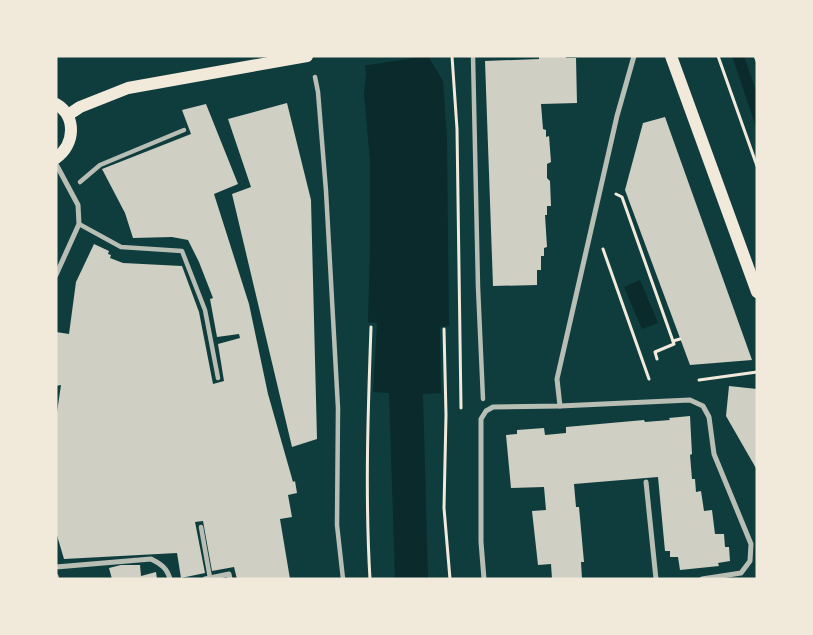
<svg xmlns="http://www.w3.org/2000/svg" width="813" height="635" font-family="Lato,sans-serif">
<rect width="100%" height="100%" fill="#0f3d3e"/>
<g fill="#0a2a2b">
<path d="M 363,56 L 428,56 L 443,81 L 447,139 L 449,326 L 440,327 L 441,393 L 423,394 L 428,579 L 395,579 L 389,393 L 373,392 L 377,323 L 368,322 L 370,245 L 370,161 L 364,94 L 366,73 Z"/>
<path d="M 732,56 L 744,56 L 757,94 L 756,127 Z"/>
<path d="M 640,280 L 658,323 L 642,329 L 624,287 Z"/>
</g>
<path fill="#0f3d3e" d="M 361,56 L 426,56 L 362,66 Z"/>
<g fill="#cfcfc3">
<path d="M 539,56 L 566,56 L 566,58 L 576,58 L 577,103 L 541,104 L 543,129 L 546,130 L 546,137 L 549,136 L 551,162 L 547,164 L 547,178 L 550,181 L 551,206 L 547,206 L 547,215 L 545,215 L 547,247 L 544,248 L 544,256 L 541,256 L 541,270 L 537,270 L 537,285 L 493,286 L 485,61 L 539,59 Z"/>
<path d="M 287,103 L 311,200 L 317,439 L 292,447 L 232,194 L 251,187 L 228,119 Z"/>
<path d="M 206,104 L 238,184 L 214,194 L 249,304 L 268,394 L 293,482 L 295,481 L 297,493 L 288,495 L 292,517 L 280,519 L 290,579 L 237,579 L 234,567 L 212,571 L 203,521 L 195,522 L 205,573 L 181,578 L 177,553 L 64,559 L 56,532 L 56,419 L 61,385 L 56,386 L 56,332 L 69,334 L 76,282 L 94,244 L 109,251 L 108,254 L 111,255 L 110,258 L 123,263 L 182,266 L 199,312 L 213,384 L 224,381 L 218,344 L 240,338 L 239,334 L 217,337 L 210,299 L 213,298 L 199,262 L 188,240 L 172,237 L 133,238 L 125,213 L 102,169 L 191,134 L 182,110 Z"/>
<path d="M 665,117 L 752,360 L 690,365 L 625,190 L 643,123 Z"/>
<path d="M 729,386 L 757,389 L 757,470 L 726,416 Z"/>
<path d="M 690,416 L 692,454 L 690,455 L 692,479 L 695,479 L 696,492 L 701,491 L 704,511 L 712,510 L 715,534 L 724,534 L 725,547 L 729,547 L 730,561 L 718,563 L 719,566 L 680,570 L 678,557 L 670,557 L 670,551 L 665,551 L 658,477 L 574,484 L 576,507 L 579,507 L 584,562 L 581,562 L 582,579 L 552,579 L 551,564 L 538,565 L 532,511 L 546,510 L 544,487 L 511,488 L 506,435 L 517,434 L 517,430 L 544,428 L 545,435 L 566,433 L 566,427 L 644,420 L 645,422 L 670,420 L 669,418 Z"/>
<path d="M 121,565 L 140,565 L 141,576 L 156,572 L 157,579 L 112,579 L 109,568 Z"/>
</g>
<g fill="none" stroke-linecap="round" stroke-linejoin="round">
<g stroke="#f1e9da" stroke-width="3">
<path d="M 452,56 L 457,129 L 461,408"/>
<path d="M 718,56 L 757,166"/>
<path d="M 755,56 L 757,61"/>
<path d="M 616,194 L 622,197 L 674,344 L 655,352 L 657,359"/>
<path d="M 603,249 L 649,379"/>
<path d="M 444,329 L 446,415 L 444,508 L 450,579"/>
<path d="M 673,341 L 680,339"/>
<path d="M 699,380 L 757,372"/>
<path d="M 370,579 C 365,495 368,411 371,327"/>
</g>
<g stroke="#b8beb3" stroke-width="4.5">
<path d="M 473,56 L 478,287 L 483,399"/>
<path d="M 315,77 L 318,92 L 326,191 L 338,408 L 337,525 L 343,579"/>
<path d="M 80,182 L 100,165 L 184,130"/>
<path d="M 79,224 L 121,247 L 182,251 L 205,310 L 218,378"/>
<path d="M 201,527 L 210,578"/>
</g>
<g stroke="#b8beb3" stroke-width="5">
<path d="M 56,164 L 78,205 L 79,224 L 56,275"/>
<path d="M 560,406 L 557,379 L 617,116 L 634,56"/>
<path d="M 646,482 L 656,579"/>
<path d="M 56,567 L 151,559 C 161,564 167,568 170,579"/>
<path d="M 56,576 L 57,579"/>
<path d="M 205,579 L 229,574 L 230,579"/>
<path d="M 484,579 L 481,542 L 481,419 L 486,411 L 493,407 L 560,406 L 690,400 L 703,406 L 709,417 L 714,454 L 751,544 L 750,561 L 741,573 L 702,579"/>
</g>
<g stroke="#f1e9da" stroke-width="12">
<path d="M 671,56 L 757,292"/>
<path d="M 56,104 C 77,116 75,145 56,158"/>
<path d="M 68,115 L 80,107 L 128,88 L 307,56"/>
</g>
</g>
<rect width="813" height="635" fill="none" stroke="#f1e9da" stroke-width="115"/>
</svg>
